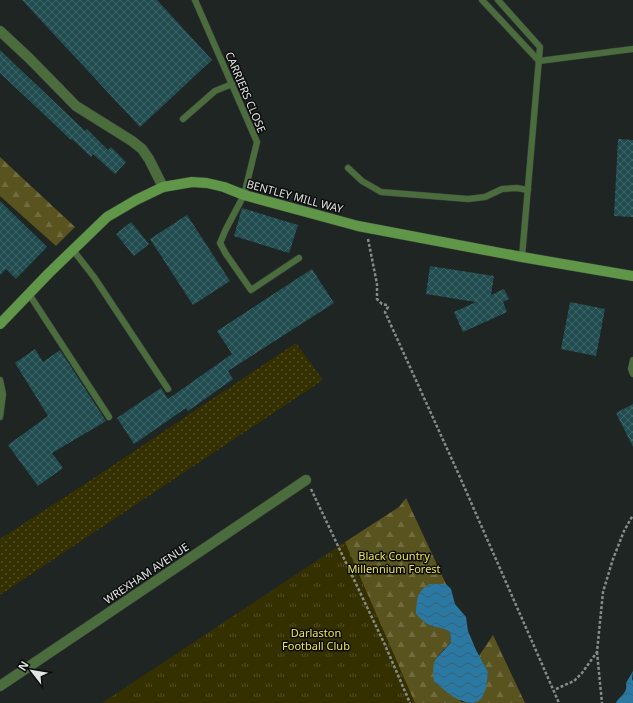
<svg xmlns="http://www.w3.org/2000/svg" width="633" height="703" font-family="'Noto Sans',sans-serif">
<defs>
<pattern id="forest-firs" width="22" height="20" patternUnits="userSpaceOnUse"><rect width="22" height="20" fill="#59541f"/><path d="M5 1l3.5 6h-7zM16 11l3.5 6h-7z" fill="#716c3f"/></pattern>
<pattern id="park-tufts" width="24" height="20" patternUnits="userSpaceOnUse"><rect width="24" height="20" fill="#343000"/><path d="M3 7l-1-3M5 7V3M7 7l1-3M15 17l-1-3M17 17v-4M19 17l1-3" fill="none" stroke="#514e25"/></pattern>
<pattern id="garden-dots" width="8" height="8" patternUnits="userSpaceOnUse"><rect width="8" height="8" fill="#343000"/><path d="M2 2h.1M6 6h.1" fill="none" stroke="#514e25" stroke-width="1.8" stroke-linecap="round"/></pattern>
<pattern id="water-waves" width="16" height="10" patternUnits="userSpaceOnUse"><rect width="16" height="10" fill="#2b79a2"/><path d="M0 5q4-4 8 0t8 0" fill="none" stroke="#366278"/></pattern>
<pattern id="building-cross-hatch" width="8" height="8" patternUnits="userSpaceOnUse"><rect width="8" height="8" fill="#214d51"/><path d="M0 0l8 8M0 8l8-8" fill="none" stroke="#41666a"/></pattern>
</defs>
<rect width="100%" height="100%" fill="#1f2522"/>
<g fill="url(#forest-firs)">
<path d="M 0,157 L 75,227 L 56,246 L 0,196 Z"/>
<path d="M 406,498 L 446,584 L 430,584 L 431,626 L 444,628 L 450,632 L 451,642 L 437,657 L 461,702 L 471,703 L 384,703 L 345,542 L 399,507 Z"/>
<path d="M 493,635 L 525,703 L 473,703 L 482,698 L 488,672 L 479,656 Z"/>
</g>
<path fill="url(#park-tufts)" d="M 345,542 L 415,703 L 102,703 Z"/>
<path fill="url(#garden-dots)" d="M 296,343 L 323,380 L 0,595 L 0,539 L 85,484 Z"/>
<g fill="url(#water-waves)">
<path d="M 430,584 L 446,584 L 451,589 L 455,604 L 466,617 L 468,631 L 476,650 L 488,672 L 486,688 L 482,698 C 480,700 476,702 473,703 C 458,703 444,690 434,681 C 431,656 437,660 451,642 L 450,632 C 443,627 439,628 432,626 C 426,624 420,618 416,614 C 417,600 416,591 430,584 Z"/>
<path d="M 633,671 L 632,679 L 633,681 L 633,703 L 616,703 C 620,695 628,694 626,683 Z"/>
</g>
<g fill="url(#building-cross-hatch)">
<path d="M 22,0 L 157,0 L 212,60 L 140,127 Z"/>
<path d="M 0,50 L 85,131 L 87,129 L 108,150 L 111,147 L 126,162 L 115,174 L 93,154 L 91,157 L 72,139 L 71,140 L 0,73 Z"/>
<path d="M 618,139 L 633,140 L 633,217 L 614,216 Z"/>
<path d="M 0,201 L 47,247 L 16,279 L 6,269 L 0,275 Z"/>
<path d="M 242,208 L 298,225 L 289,253 L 234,236 Z"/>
<path d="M 187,215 L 230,281 L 193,305 L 150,239 Z"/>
<path d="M 131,222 L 149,244 L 134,256 L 116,234 Z"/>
<path d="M 430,266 L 494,276 L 491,295 L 504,289 L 509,299 L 503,302 L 507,312 L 463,332 L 454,312 L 476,302 L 426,294 Z"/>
<path d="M 312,269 L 334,303 L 228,371 L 233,379 L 188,411 L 186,408 L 134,444 L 117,418 L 161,388 L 168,399 L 232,354 L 217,331 Z"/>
<path d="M 570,302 L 605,309 L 596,356 L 561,349 Z"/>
<path d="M 35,349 L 43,362 L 60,350 L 106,421 L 52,453 L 63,468 L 38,486 L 8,445 L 48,416 L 15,363 Z"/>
<path d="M 633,404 L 633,447 L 616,413 Z"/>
</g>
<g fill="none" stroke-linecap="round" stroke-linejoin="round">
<g stroke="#3a403d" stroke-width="7">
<g id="lane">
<path d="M 195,0 L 257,142 L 244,195 L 226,229 L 220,243 L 226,254 L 251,290 L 299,258"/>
<path d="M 482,0 L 539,61"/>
<path d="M 498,0 L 540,47 L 522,257"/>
<path d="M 539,61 L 633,49"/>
<path d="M 183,119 L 215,91 L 232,84"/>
<path d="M 348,168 L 362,181 L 381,192 L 468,199 L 485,197 L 502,189 L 517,188 L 528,190"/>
<path d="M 73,250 L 94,277 L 168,389"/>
<path d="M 29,294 L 109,417"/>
<path d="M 633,360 L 631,369 L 633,374"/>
<path d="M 0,380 L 3,394 L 0,417"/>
</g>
</g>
<g stroke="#3a403d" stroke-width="11">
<g id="street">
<path d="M 0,31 L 29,58 L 76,106 L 132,141 L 142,149 L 149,159 L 163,187"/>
<path d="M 0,686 L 306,480"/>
</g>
</g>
<g stroke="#3a403d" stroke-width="11">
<path id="secondary" d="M 0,324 L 49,273 L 107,217 L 136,200 L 163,187 L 192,182 L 207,183 L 224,187 L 244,195 L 358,226 L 522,257 L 633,276"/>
</g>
<g stroke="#878c89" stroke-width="2.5" stroke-dasharray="3 2" stroke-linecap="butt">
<path d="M 368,239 L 377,284 L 377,299 L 382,304 L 387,305 L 388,307 L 385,312 L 459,475 L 559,703"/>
<path d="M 311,489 L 385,645 L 410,703"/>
<path d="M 597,652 L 602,703"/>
<path d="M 556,689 L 574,681 L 582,673 L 597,652 L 603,592 L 613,559 L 624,531 L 633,515"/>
</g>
<use href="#lane" stroke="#4b6c3d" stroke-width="6"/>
<use href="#street" stroke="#4b6c3d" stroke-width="10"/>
<use href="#secondary" stroke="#609648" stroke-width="10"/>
</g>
<g text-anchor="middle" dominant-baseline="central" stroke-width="3" stroke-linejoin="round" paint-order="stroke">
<g font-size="11" fill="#e1e5e3" stroke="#0b0d0c">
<text transform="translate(246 92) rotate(67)">CARRIERS CLOSE</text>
<text transform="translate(295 196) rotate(15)">BENTLEY MILL WAY</text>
<text transform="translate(146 573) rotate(-34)">WREXHAM AVENUE</text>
</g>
<g font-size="11" fill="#eee25c" stroke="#0b0d0c">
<text x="394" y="555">Black Country<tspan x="394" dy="13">Millennium Forest</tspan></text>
<text x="316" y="632">Darlaston<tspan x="316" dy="13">Football Club</tspan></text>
</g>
</g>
<g transform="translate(32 671) rotate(301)" stroke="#0b0d0c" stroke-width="3" paint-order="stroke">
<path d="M0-3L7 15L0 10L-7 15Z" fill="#e1e5e3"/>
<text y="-6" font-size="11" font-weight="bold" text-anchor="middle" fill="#e1e5e3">N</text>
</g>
</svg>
